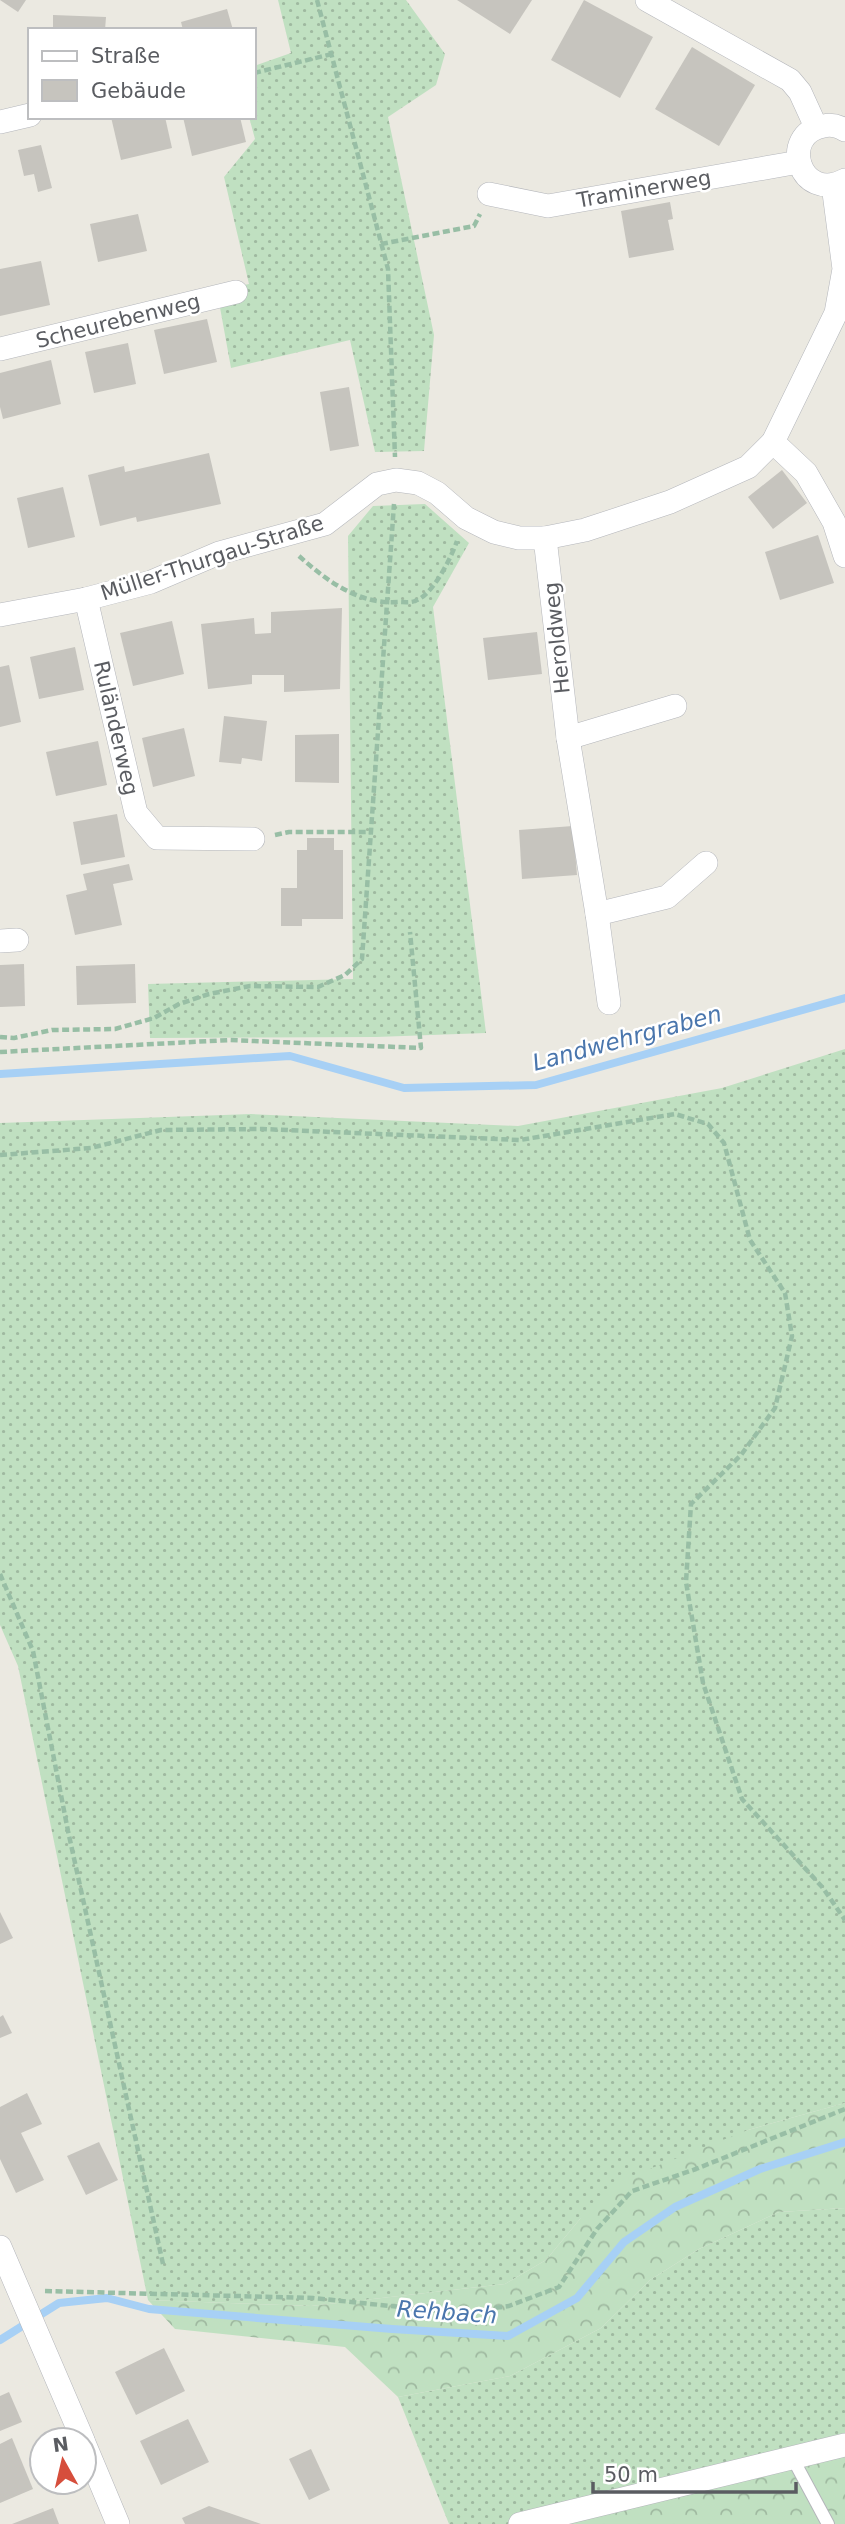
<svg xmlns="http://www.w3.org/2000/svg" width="845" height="2524" font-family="'DejaVu Sans',sans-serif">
<defs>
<pattern id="grass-dots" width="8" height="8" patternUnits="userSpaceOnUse" patternTransform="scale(1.75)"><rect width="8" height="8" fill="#c0e0c1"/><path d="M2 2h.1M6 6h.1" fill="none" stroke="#9fb9a0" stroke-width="1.8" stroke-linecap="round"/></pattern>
<pattern id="forest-crowns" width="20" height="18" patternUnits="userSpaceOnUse" patternTransform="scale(1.75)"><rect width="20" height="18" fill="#c0e0c1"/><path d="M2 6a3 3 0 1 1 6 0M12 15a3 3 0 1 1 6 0" fill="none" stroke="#9fb9a0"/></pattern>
</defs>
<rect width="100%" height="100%" fill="#ebe9e1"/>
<g fill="url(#grass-dots)">
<path d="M 278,0 L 406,0 L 445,54 L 436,85 L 388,117 L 434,335 L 424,451 L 375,452 L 350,340 L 231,368 L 217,291 L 249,284 L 224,177 L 255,139 L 249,117 L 254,117 L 254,66 L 291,53 Z"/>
<path d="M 425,504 L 469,543 L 433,607 L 486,1033 L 376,1037 L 150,1038 L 148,984 L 353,979 L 348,536 L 373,506 Z"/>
<path d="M 845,1049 L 845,2103 L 748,2130 L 580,2219 L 546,2260 L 505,2284 L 311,2306 L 148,2300 L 18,1666 L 0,1625 L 0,1123 L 251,1114 L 518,1126 L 722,1088 Z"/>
<path d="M 845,2208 L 845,2452 L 543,2524 L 449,2524 L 398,2397 L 510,2376 L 601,2328 L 650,2280 L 699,2249 L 779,2212 Z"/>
</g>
<g fill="url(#forest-crowns)">
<path d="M 845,2103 L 845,2208 L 779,2212 L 699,2249 L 650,2280 L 601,2328 L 510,2376 L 398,2397 L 345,2347 L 175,2329 L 148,2300 L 311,2306 L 505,2284 L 546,2260 L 580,2219 L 619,2181 L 748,2130 Z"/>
<path d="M 845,2452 L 845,2524 L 543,2524 Z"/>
</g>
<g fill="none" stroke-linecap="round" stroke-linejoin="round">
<g stroke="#a7d0f5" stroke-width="8">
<path d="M 0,1074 L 290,1056 L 404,1088 L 536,1085 L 845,998"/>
<path d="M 0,2340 L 59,2303 L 107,2298 L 149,2309 L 392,2329 L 508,2336 L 577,2298 L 624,2242 L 675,2207 L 760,2169 L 845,2142"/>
</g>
</g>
<g fill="#c6c4be">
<path d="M 0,0 L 26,0 L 18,12 Z"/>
<path d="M 457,0 L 532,0 L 510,34 Z"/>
<path d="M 584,0 L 653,37 L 620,98 L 551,60 Z"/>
<path d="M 227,9 L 233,30 L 183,30 L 181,22 Z"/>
<path d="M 53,15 L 106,17 L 105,30 L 53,30 Z"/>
<path d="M 692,47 L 755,85 L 719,146 L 655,109 Z"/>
<path d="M 111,117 L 165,117 L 172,148 L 121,160 Z"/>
<path d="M 183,117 L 240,117 L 246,142 L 192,156 Z"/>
<path d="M 41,145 L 52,188 L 38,192 L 34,174 L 24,176 L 18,150 Z"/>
<path d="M 670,202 L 673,219 L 668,220 L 674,250 L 629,258 L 621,211 Z"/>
<path d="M 138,214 L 147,251 L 98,262 L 90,224 Z"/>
<path d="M 41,261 L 50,305 L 0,316 L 0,269 Z"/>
<path d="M 207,319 L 217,362 L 164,374 L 154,330 Z"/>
<path d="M 128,343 L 136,384 L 94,393 L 85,352 Z"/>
<path d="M 51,360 L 61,404 L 3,419 L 0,407 L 0,373 Z"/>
<path d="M 349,387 L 359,446 L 330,451 L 320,392 Z"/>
<path d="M 209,453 L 221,504 L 137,522 L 136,517 L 100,526 L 88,475 L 124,466 L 125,472 Z"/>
<path d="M 782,470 L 807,503 L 773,529 L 748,497 Z"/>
<path d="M 63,487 L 75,537 L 28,548 L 17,498 Z"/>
<path d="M 818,535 L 834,583 L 780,600 L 765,552 Z"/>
<path d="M 342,608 L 340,689 L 284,692 L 284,675 L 252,675 L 252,684 L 208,689 L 201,624 L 254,618 L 255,634 L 271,633 L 271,612 Z"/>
<path d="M 172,621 L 184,674 L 133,686 L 120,633 Z"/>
<path d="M 537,632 L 542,674 L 488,680 L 483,638 Z"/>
<path d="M 75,647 L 84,690 L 39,699 L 30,657 Z"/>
<path d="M 9,665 L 21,722 L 0,727 L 0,667 Z"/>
<path d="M 224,716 L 267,721 L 262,761 L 242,758 L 241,764 L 219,762 Z"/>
<path d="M 184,728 L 195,776 L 153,787 L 142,738 Z"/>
<path d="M 339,734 L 339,783 L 295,782 L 295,735 Z"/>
<path d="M 98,741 L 107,785 L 56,796 L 46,752 Z"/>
<path d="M 117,814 L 125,857 L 81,865 L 73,822 Z"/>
<path d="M 573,826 L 577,875 L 522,879 L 519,830 Z"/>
<path d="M 307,838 L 334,838 L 334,850 L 343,850 L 343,919 L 302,919 L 302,926 L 281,926 L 281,888 L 297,888 L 297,850 L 307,850 Z"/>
<path d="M 129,864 L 133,880 L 113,884 L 122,925 L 75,935 L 66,895 L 87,890 L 83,874 Z"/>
<path d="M 24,964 L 25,1006 L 0,1007 L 0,965 Z"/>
<path d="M 135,964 L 136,1003 L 77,1005 L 76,966 Z"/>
<path d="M 0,1912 L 13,1938 L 0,1944 Z"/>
<path d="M 3,2015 L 12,2033 L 0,2038 L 0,2017 Z"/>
<path d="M 27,2093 L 42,2124 L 21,2133 L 44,2180 L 16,2193 L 0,2159 L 0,2107 Z"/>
<path d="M 99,2142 L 118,2180 L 86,2195 L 67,2156 Z"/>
<path d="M 164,2348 L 185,2391 L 136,2415 L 115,2372 Z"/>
<path d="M 9,2392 L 22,2422 L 0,2431 L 0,2396 Z"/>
<path d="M 188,2419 L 209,2462 L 161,2485 L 140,2441 Z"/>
<path d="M 12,2438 L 33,2489 L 0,2503 L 0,2444 Z"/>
<path d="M 311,2449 L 330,2490 L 309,2500 L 289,2459 Z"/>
<path d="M 209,2506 L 261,2524 L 185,2524 L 182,2518 Z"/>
<path d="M 53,2508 L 59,2524 L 12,2524 Z"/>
</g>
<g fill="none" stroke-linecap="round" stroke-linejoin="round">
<g stroke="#b4b6bb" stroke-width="14">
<path id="lane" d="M 793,2459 L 828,2524"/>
</g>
<g stroke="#b4b6bb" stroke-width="24">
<g id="street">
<path d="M 647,0 L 790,80 L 800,92 L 816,127"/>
<path d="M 0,122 L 30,115"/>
<path d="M 845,130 C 838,126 831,124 824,126 C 778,134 800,204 845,180"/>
<path d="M 489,194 L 548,206 L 799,162"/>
<path d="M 0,349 L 236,292"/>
<path d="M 773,442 L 806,473 L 834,522 L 845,556"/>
<path d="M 545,538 L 568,738 L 597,914 L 609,1003"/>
<path d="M 86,599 L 136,813 L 157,838 L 253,839"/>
<path d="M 0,615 L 86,599 L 151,582 L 219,553 L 325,524 L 377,484 L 396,480 L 418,483 L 437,493 L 466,518 L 494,532 L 519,538 L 545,538 L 585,530 L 670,502 L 748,467 L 773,442 L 836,313 L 844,269 L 833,185"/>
<path d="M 568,738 L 675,706"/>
<path d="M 597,914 L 667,897 L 706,863"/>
<path d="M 0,941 L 17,940"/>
<path d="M 0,2247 L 83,2440"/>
<path d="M 84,2443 L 118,2524"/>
<path d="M 520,2524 L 845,2445"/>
</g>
</g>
<g stroke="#98bea5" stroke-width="4.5" stroke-dasharray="7 3.5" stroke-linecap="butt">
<path d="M 317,0 L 388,269 L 395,457"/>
<path d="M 254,73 L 332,54"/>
<path d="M 381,244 L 474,226 L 480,214"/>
<path d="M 299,556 C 327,581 359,605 399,602 C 403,602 410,603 415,601 C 433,595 451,558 457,541"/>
<path d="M 275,835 L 289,832 L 371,832"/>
<path d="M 0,1037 L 14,1038 L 52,1030 L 115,1029 L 154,1018 L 179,1004 L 209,994 L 250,986 L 318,987 L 345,975 L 362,959 L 394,504"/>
<path d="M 0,1052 L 230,1040 L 421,1048 L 410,932"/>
<path d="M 0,1155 L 91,1148 L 161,1130 L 262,1129 L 520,1140 L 675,1114 L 708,1124 L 724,1143 L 750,1240 L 785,1293 L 792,1336 L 775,1408 L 741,1455 L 691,1504 L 686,1582 L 703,1683 L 742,1799 L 823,1888 L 845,1920"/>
<path d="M 0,1574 L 33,1651 L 68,1831 L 163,2264"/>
<path d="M 45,2291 L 313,2298 L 458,2313 L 509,2306 L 559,2287 L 597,2229 L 632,2191 L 696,2169 L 845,2109"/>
</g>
<use href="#lane" stroke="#fff" stroke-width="12"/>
<use href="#street" stroke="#fff" stroke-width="23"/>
</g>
<g text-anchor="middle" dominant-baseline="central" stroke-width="5" stroke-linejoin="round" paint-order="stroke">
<g font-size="21" fill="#5a5c61" stroke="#fff">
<text transform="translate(644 189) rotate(-10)">Traminerweg</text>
<text transform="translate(118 321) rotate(-14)">Scheurebenweg</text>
<text transform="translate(212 558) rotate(-18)">Müller-Thurgau-Straße</text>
<text transform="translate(557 638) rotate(-96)">Heroldweg</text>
<text transform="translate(116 728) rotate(77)">Ruländerweg</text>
</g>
<g font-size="23" font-style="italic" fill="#4a76ad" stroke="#fff">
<text transform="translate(627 1038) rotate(-15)">Landwehrgraben</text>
<text transform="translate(447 2312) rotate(4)">Rehbach</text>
</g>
</g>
<rect x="28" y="28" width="228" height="91" fill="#ffffff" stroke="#bdbec0" stroke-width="2"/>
<rect x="42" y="51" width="35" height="10" fill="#ffffff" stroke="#bdbec0" stroke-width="2"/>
<text x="91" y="63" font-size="21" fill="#5a5c61">Straße</text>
<rect x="42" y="80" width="35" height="21" fill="#c6c4be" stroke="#bdbec0" stroke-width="2"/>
<text x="91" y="98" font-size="21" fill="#5a5c61">Gebäude</text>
<g transform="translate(63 2461) rotate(352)"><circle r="33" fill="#ffffff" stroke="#bdbec0" stroke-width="2"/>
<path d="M0-5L12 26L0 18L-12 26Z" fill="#d64e3c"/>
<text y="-10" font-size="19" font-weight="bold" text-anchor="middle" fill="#5a5c61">N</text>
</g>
<path d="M593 2482v10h203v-10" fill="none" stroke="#5a5c61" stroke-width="3.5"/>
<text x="604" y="2482" font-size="21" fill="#5a5c61" stroke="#ffffff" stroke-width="5" paint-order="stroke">50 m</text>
</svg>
